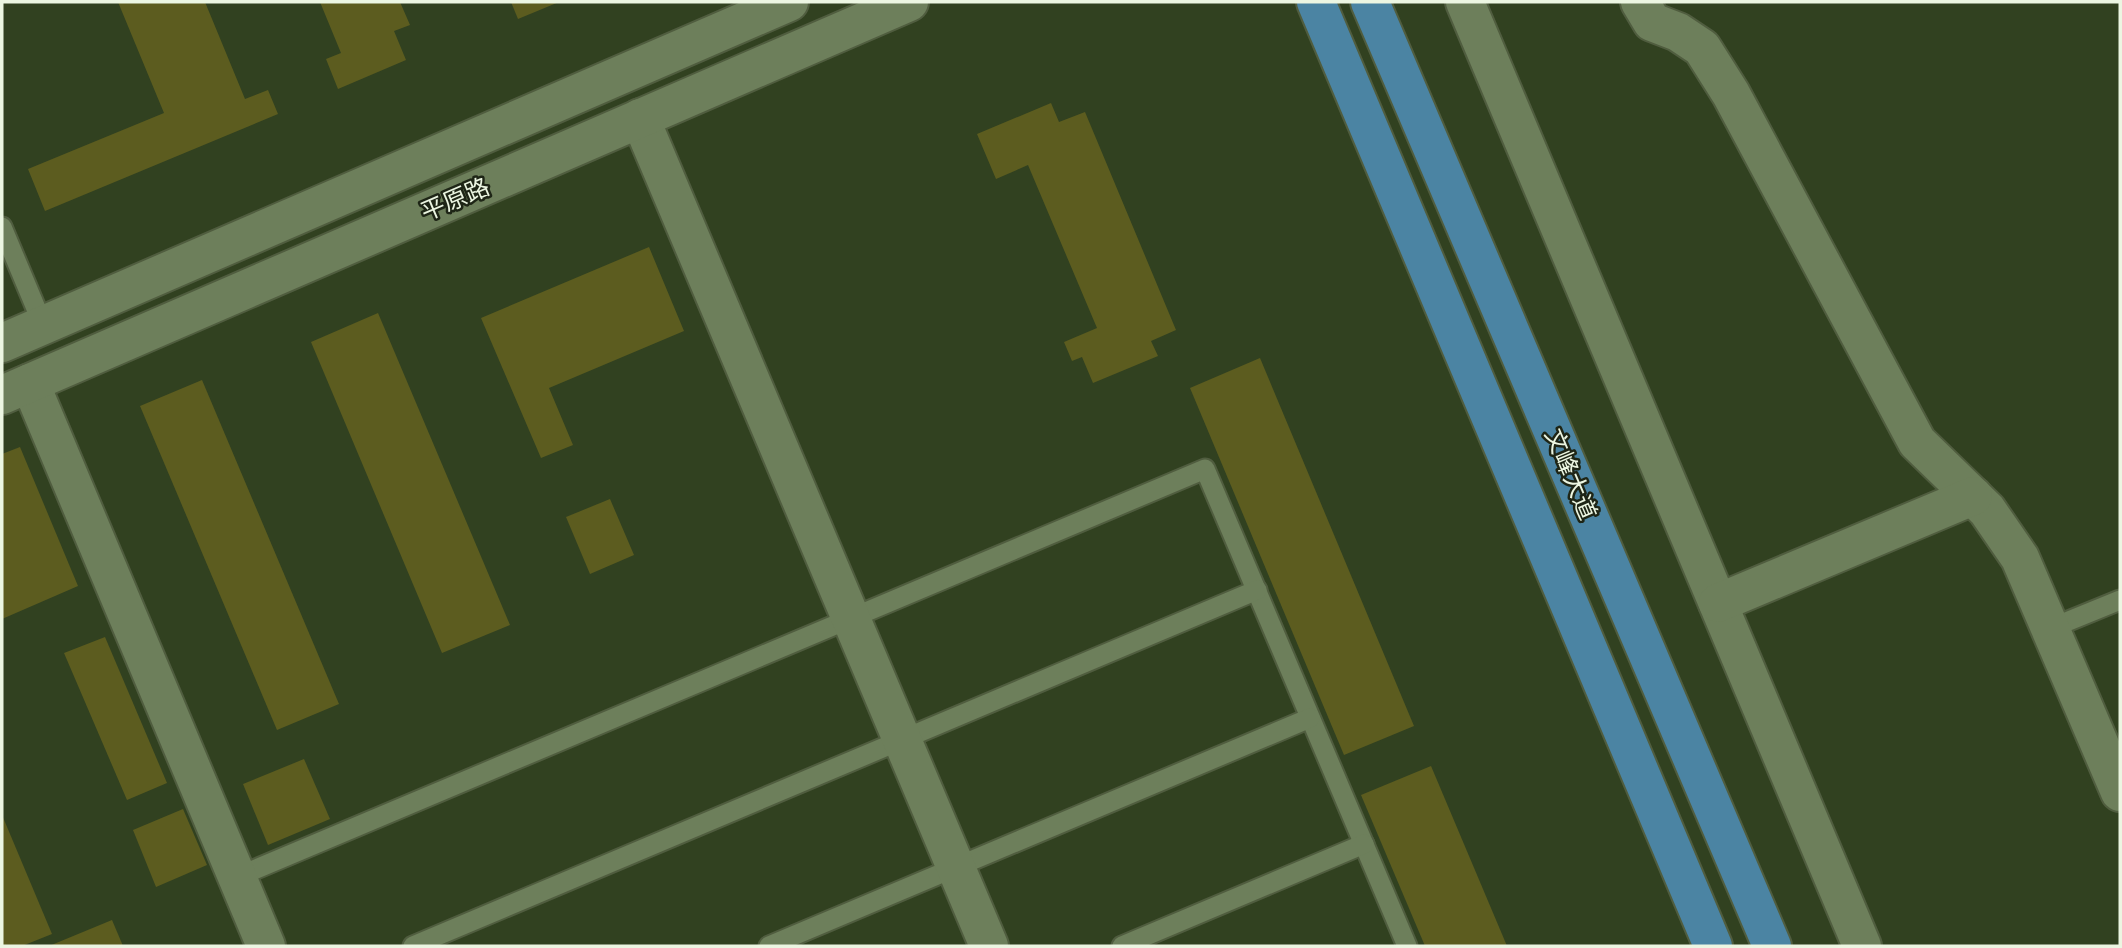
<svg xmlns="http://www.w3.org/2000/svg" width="2122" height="948" font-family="'Space Grotesk','Noto Sans SC',sans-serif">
<rect width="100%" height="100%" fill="#314120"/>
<g fill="#5c5c1f">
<path d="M 118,2 L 205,2 L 245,99 L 268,90 L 278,114 L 45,211 L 28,169 L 164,113 Z"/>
<path d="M 320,2 L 400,2 L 410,25 L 394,31 L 406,60 L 338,89 L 326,59 L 341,53 Z"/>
<path d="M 511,2 L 559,2 L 518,19 Z"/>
<path d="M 1051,103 L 1059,122 L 1085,112 L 1176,330 L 1151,341 L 1158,356 L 1093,383 L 1082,357 L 1072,361 L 1064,342 L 1097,328 L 1028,165 L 996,179 L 977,134 Z"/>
<path d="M 649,247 L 684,331 L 549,388 L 573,445 L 541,458 L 481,318 Z"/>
<path d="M 378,313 L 510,625 L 442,653 L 311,342 Z"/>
<path d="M 1260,358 L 1414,726 L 1344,755 L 1190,388 Z"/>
<path d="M 202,380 L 339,704 L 277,730 L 140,406 Z"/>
<path d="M 20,447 L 78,586 L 2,619 L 2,454 Z"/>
<path d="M 610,499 L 634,555 L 590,574 L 566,517 Z"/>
<path d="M 105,637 L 167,783 L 127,800 L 64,653 Z"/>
<path d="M 304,759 L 330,819 L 268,845 L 243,784 Z"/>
<path d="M 1431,766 L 1507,946 L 1425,946 L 1361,795 Z"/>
<path d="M 183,809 L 207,865 L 156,887 L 133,830 Z"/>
<path d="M 2,815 L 52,934 L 22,946 L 2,946 Z"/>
<path d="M 112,920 L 123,946 L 49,946 Z"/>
</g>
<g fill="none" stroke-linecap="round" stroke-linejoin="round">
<g stroke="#505d3f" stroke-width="23">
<g id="service">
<path d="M 2,227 L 43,325"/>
<path d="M 2049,629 L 2120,600"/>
<path d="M 237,877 L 1205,469 L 1407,946"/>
<path d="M 413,946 L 1257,590"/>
<path d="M 769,946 L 1310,718"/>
<path d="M 1122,946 L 1364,844"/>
</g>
</g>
<g stroke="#505d3f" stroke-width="42">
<g id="minor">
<path d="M 1465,2 L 1862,946"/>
<path d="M 1640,2 L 1652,22 L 1678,32 L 1702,48 L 1731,94 L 1917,442 L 1987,510 L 2020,558 L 2120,792"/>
<path d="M 640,118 L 989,946"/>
<path d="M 30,383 L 266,946"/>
<path d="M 1718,603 L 1973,496"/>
</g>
</g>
<g stroke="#505d3f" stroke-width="42">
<g id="secondary">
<path d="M 2,343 L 789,2"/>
<path d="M 2,395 L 909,2"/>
</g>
</g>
<g stroke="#505d3f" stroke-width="42">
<g id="primary">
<path d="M 1316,2 L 1713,946"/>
<path d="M 1370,2 L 1772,946"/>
</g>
</g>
<use href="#service" stroke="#6d7f5b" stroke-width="19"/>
<use href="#minor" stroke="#6d7f5b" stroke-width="38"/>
<use href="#secondary" stroke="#6d7f5b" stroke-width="38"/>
<use href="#primary" stroke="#4b84a3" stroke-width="38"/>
</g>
<g text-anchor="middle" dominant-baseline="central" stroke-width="5" stroke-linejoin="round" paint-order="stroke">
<g font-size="24" fill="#ecf6e2" stroke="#1e2516">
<text transform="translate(455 199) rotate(-23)">平原路</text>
<text transform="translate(1571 474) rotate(67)">文峰大道</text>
</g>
</g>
<rect width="2122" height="948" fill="none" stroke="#ecf6e2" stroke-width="7"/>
</svg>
